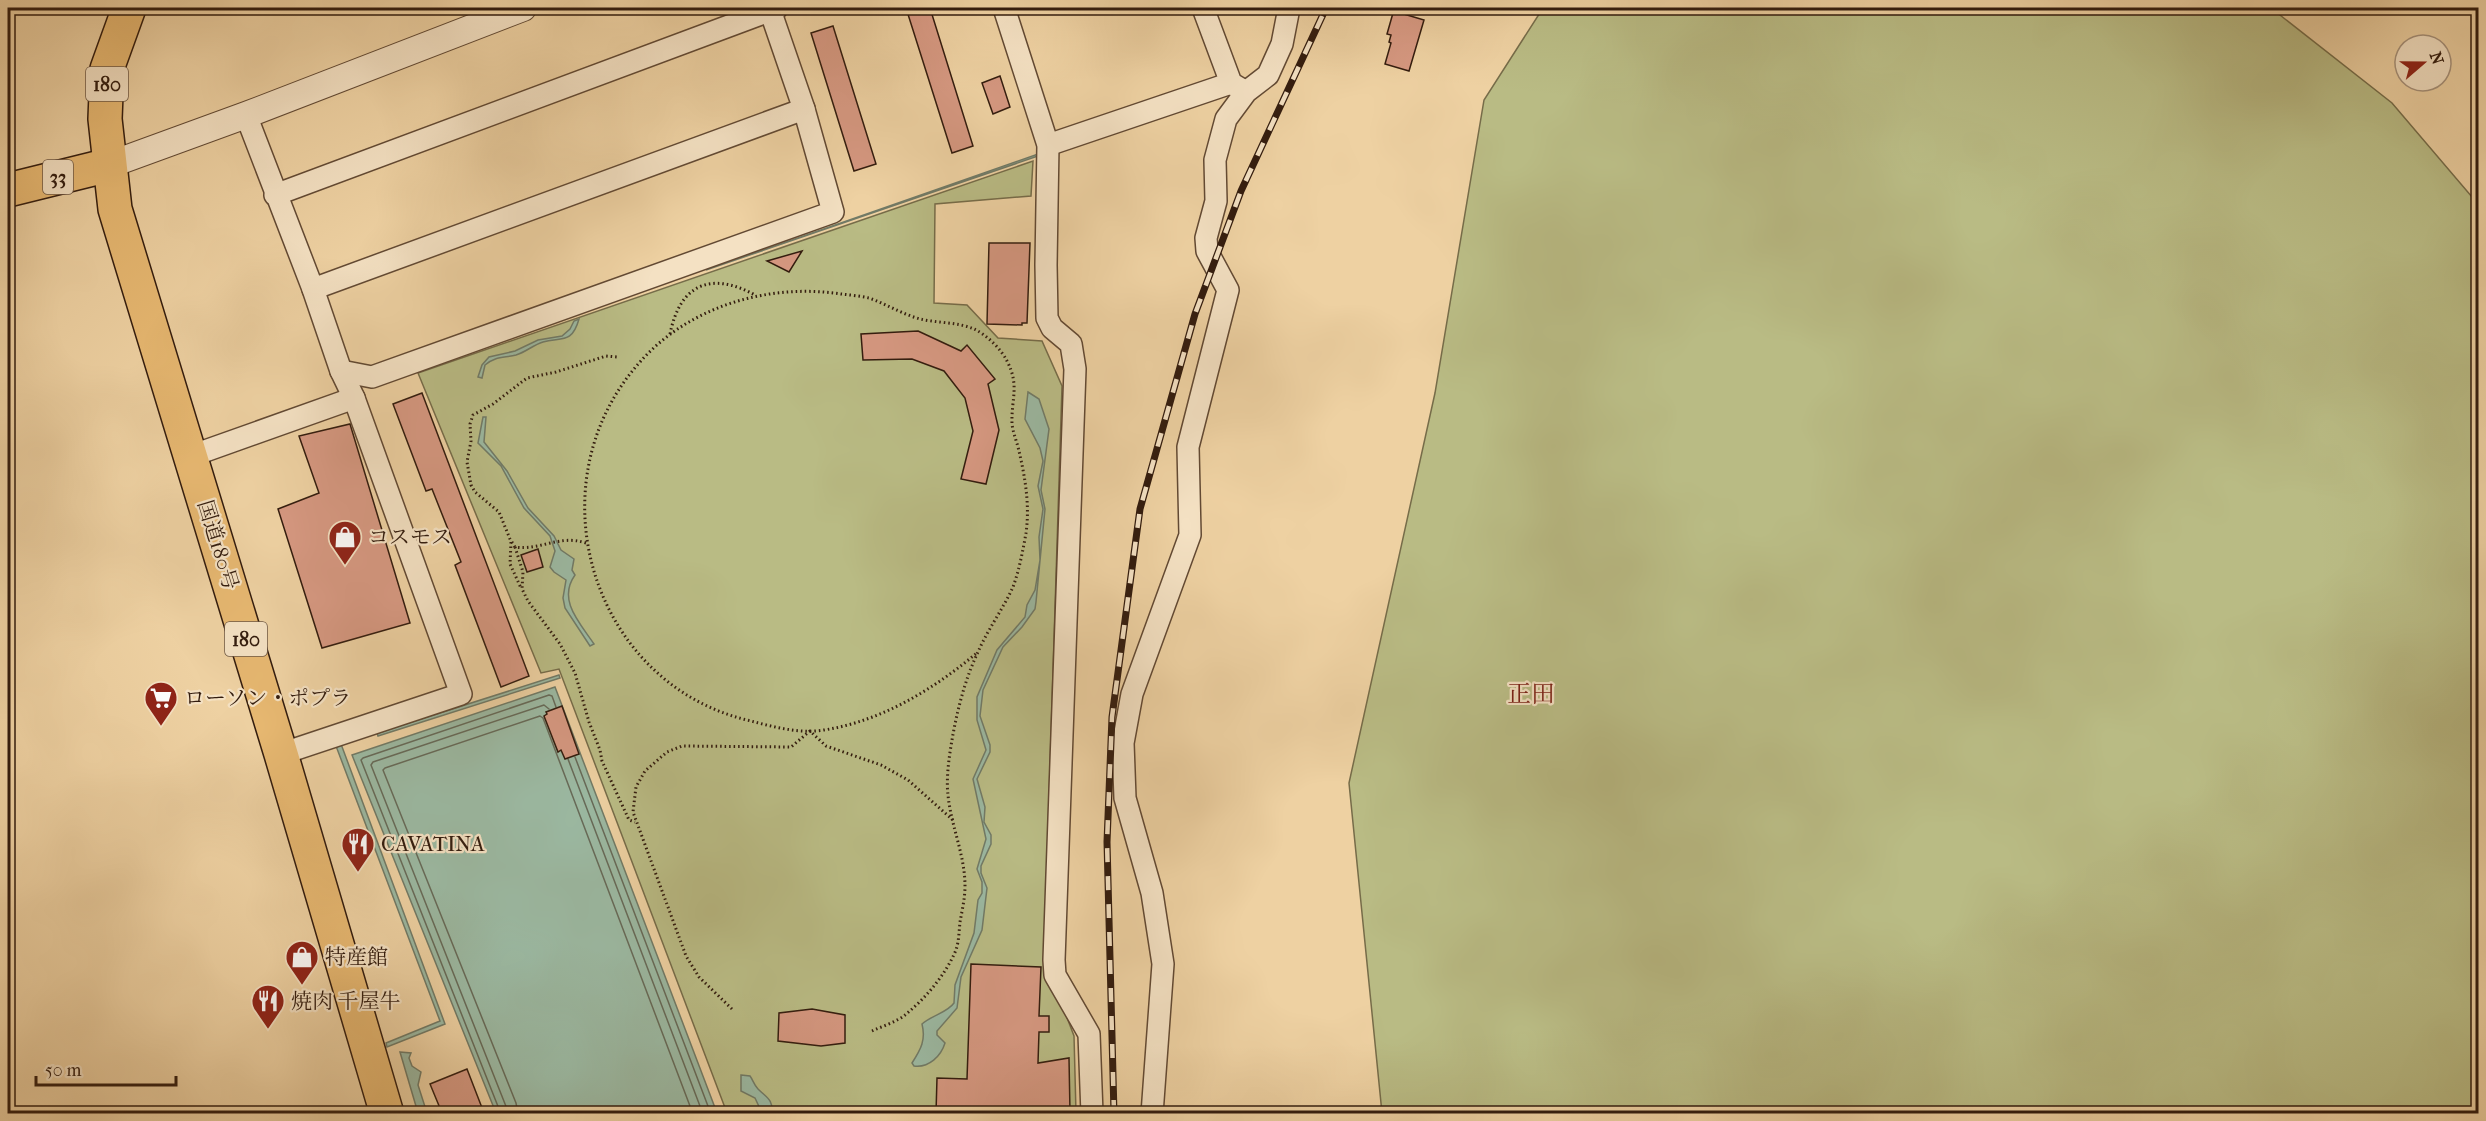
<svg xmlns="http://www.w3.org/2000/svg" width="2486" height="1121" font-family="'IM FELL French Canon','Noto Serif JP',serif">
<rect width="100%" height="100%" fill="#eed1a2"/>
<filter id="stains"><feTurbulence type="fractalNoise" baseFrequency=".00333" numOctaves="4"/><feColorMatrix values="0 0 0 0 .2 0 0 0 0 .09 0 0 0 0 .02 0 0 0 .5 -.17"/></filter>
<radialGradient id="worn" r=".72"><stop offset=".6" stop-color="#630" stop-opacity="0"/><stop offset="1" stop-color="#630" stop-opacity=".3"/></radialGradient>
<g fill="#b9bb84" stroke="#766c49" stroke-width="1.5">
<path d="M 1543,8 L 2271,8 L 2392,103 L 2478,204 L 2478,1113 L 1382,1113 L 1349,783 L 1435,393 L 1484,100 Z"/>
<path d="M 1033,161 L 1031,196 L 935,204 L 934,303 L 967,305 L 998,338 L 1042,341 L 1062,386 L 1044,957 L 1074,1036 L 1076,1113 L 727,1113 L 559,669 L 541,673 L 418,373 Z"/>
</g>
<g fill="#9bb8a1" stroke="#717a66" stroke-width="1.5">
<path d="M 1038,154 L 1038,156 L 706,270 Z"/>
<path d="M 579,319 C 572,344 562,337 543,342 C 533,345 526,352 516,355 C 505,358 495,356 485,365 L 482,378 L 478,377 L 482,365 L 489,357 L 515,351 L 538,340 L 562,336 L 570,329 L 574,321 Z"/>
<path d="M 1028,392 L 1039,399 L 1049,429 L 1041,490 L 1045,509 L 1036,602 L 1035,609 L 1022,627 L 1003,647 L 983,690 L 980,716 L 990,745 L 990,752 L 977,779 L 985,807 L 984,822 L 991,835 L 991,844 L 981,866 L 981,873 L 987,888 L 982,930 L 961,977 L 957,1008 L 937,1031 L 937,1035 L 945,1043 C 941,1056 929,1068 914,1066 L 912,1063 C 921,1049 926,1040 922,1024 C 932,1015 947,1013 954,1003 L 955,985 L 974,933 L 978,900 L 982,893 L 982,882 L 977,869 L 986,839 L 973,779 L 986,750 L 977,720 L 977,697 L 997,650 L 1025,617 L 1027,605 L 1035,590 L 1040,560 L 1039,537 L 1043,509 L 1038,486 L 1043,461 L 1040,448 L 1025,419 Z"/>
<path d="M 483,417 L 486,417 L 484,442 L 507,471 L 528,508 L 554,536 L 561,550 L 574,559 L 572,570 L 575,575 C 557,600 580,623 594,644 L 590,646 L 565,608 L 563,598 L 566,580 L 554,572 L 550,567 L 555,551 L 550,536 L 524,508 L 501,466 L 478,443 Z"/>
<path d="M 559,675 L 560,678 L 378,736 L 377,733 Z"/>
<path d="M 555,687 L 717,1113 L 496,1113 L 352,755 Z"/>
<path d="M 341,744 L 445,1024 L 387,1047 L 386,1043 L 440,1021 L 336,746 Z"/>
<path d="M 400,1052 L 411,1053 L 409,1058 L 412,1066 L 421,1072 L 418,1085 L 427,1113 L 418,1113 Z"/>
<path d="M 741,1075 L 750,1076 C 753,1080 754,1085 758,1089 C 767,1098 773,1099 772,1113 L 762,1113 L 755,1098 L 741,1091 Z"/>
</g>
<g fill="none" stroke-linecap="round" stroke-linejoin="round">
<g stroke="#676a58" stroke-width="1.5">
<path d="M 575,757 L 711,1114"/>
<path d="M 568,759 L 703,1114"/>
<path d="M 501,1114 L 361,760 L 363,758 L 549,695 L 552,696 L 556,707"/>
<path d="M 509,1114 L 371,765 L 373,762 L 544,705 L 549,709"/>
<path d="M 518,1114 L 516,1103 L 383,770 L 385,768 L 540,716 L 543,718 L 693,1114"/>
</g>
</g>
<g fill="#d69881" stroke="#331c0e" stroke-width="1.5">
<path d="M 906,8 L 930,8 L 973,146 L 952,153 Z"/>
<path d="M 1397,12 L 1424,20 L 1409,71 L 1385,64 L 1391,43 L 1389,42 L 1391,35 L 1387,34 L 1393,13 L 1397,14 Z"/>
<path d="M 833,26 L 876,164 L 854,171 L 811,33 Z"/>
<path d="M 1000,76 L 1010,107 L 993,114 L 982,83 Z"/>
<path d="M 989,243 L 1030,243 L 1027,323 L 1022,323 L 1022,325 L 987,324 Z"/>
<path d="M 802,251 L 789,272 L 767,261 Z"/>
<path d="M 918,331 L 961,351 L 967,345 L 995,379 L 988,384 L 999,430 L 986,484 L 961,479 L 973,431 L 965,398 L 944,371 L 912,359 L 863,360 L 861,334 Z"/>
<path d="M 422,393 L 529,676 L 501,687 L 455,565 L 461,562 L 432,489 L 426,491 L 393,404 Z"/>
<path d="M 350,424 L 410,623 L 322,648 L 278,509 L 319,493 L 299,436 Z"/>
<path d="M 538,549 L 543,567 L 527,572 L 521,555 Z"/>
<path d="M 562,706 L 579,754 L 565,759 L 561,750 L 558,752 L 544,716 L 547,714 L 546,712 Z"/>
<path d="M 971,964 L 1041,967 L 1039,1016 L 1049,1016 L 1049,1032 L 1039,1032 L 1038,1063 L 1069,1058 L 1070,1113 L 936,1113 L 937,1078 L 967,1079 Z"/>
<path d="M 812,1009 L 845,1015 L 845,1043 L 821,1046 L 778,1041 L 779,1013 Z"/>
<path d="M 467,1069 L 484,1113 L 442,1113 L 430,1084 Z"/>
</g>
<g fill="none" stroke-linecap="round" stroke-linejoin="round">
<g stroke="#624933" stroke-width="24">
<g id="minor">
<path d="M 1004,8 L 1048,145 L 1046,265 L 1047,318 L 1052,328 L 1071,344 L 1075,369 L 1054,960 L 1055,975 L 1089,1034 L 1092,1114"/>
<path d="M 1203,8 L 1231,83 L 1241,89"/>
<path d="M 246,115 L 313,289 L 341,371 L 354,398 L 461,694 L 281,754"/>
<path d="M 1048,145 L 1231,83"/>
<path d="M 275,195 L 777,8"/>
<path d="M 313,289 L 804,109"/>
<path d="M 341,371 L 372,377 L 833,212 L 804,109 L 770,10"/>
<path d="M 191,456 L 354,398"/>
<path d="M 1152,1114 L 1163,964 L 1152,893 L 1125,798 L 1123,743 L 1132,694 L 1190,535 L 1188,447 L 1228,290 L 1207,251 L 1206,238 L 1216,201 L 1215,160 L 1226,119 L 1246,92 L 1268,75 L 1282,44 L 1289,8"/>
</g>
</g>
<g stroke="#624933" stroke-width="28">
<path id="tertiary" d="M 109,165 L 246,115 L 523,8"/>
</g>
<g stroke="#331c0e" stroke-width="36">
<path id="primary" d="M 8,190 L 109,165"/>
</g>
<g stroke="#331c0e" stroke-width="36">
<path id="trunk" d="M 129,8 L 107,69 L 105,119 L 115,209 L 281,754 L 387,1114"/>
</g>
<g stroke="#331c0e" stroke-width="3" stroke-dasharray="1.5 3" stroke-linecap="butt">
<path d="M 670,334 C 680,284 711,271 755,295"/>
<path d="M 511,542 L 510,564 L 521,588"/>
<path d="M 586,543 C 559,534 540,551 515,547 L 510,539 L 499,512 L 475,492 L 471,485 L 467,462 L 471,441 L 470,424 L 473,415 L 493,404 L 527,378 L 556,372 L 606,356 L 617,357"/>
<path d="M 515,547 L 523,572 L 522,589 L 528,601 L 560,644 L 575,673 L 589,722 L 600,750 L 602,761 L 629,820 L 635,822"/>
<path d="M 732,1009 L 699,977 L 686,956 L 633,812 L 636,787 L 645,771 L 667,752 L 682,746 L 791,747 L 810,731 L 826,746 L 881,765 L 908,780 L 953,820"/>
<path d="M 872,1031 C 883,1026 896,1022 905,1015 C 926,998 946,974 956,950 C 959,941 959,931 960,922 C 962,911 965,898 965,886 C 965,855 951,826 948,795 C 946,779 949,757 952,740 C 957,711 965,679 978,652 C 988,629 1003,609 1013,587 C 1019,571 1023,550 1026,533 C 1030,505 1025,477 1019,451 C 1017,442 1013,433 1012,424 C 1011,399 1020,386 1007,361 C 1001,349 987,335 974,329 C 958,322 937,323 920,319 C 902,314 886,304 869,298 C 860,296 850,295 841,294 C 769,283 689,306 640,362 C 531,483 591,685 751,721 C 774,727 799,734 824,730 C 882,721 934,689 978,652"/>
</g>
<use href="#minor" stroke="#f4e1c3" stroke-width="21"/>
<use href="#tertiary" stroke="#f4e1c3" stroke-width="26"/>
<use href="#primary" stroke="#e7b871" stroke-width="33"/>
<use href="#trunk" stroke="#e7b871" stroke-width="33"/>
<g stroke="#331c0e" stroke-width="7">
<path id="rail" d="M 1114,1114 L 1107,842 L 1112,717 L 1140,509 L 1195,314 L 1241,191 L 1326,8"/>
</g>
<use href="#rail" stroke="#f4e1c3" stroke-width="4.5" stroke-dasharray="14" stroke-linecap="butt"/>
</g>
<defs>
<g id="shop-pin" transform="scale(1.725)"><path d="M0 17L-7.5 6A9.5 9.5 0 1 1 7.5 6Z" fill="#8f2418" stroke="#f4e1c3"/><path d="M-5-2.5h2.3a2.7 3.5 0 0 1 5.4 0H5L5.5 6h-11ZM-1.5-2.5h3a1.5 2.3 0 0 0-3 0Z" fill="#fff"/></g>
<g id="supermarket-pin" transform="scale(1.725)"><path d="M0 17L-7.5 6A9.5 9.5 0 1 1 7.5 6Z" fill="#8f2418" stroke="#f4e1c3"/><path d="M-6-5.5h2.5l.6 2H6L4.5 2H-2.5L-4.4-4H-6ZM-1.5 3.2a1.3 1.3 0 1 0 .1 0ZM3 3.2a1.3 1.3 0 1 0 .1 0Z" fill="#fff"/></g>
<g id="restaurant-pin" transform="scale(1.725)"><path d="M0 17L-7.5 6A9.5 9.5 0 1 1 7.5 6Z" fill="#8f2418" stroke="#f4e1c3"/><path d="M-5-6h1v4h1v-4h1v4h1v-4h1v5L-1.5 .5V6h-2V.5L-5-1ZM5-6V6H3V1.5H1.5Q1.5-4 5-6Z" fill="#fff"/></g>
</defs>
<g fill-rule="evenodd">
<use href="#shop-pin" x="345" y="537"/>
<use href="#supermarket-pin" x="161" y="698"/>
<use href="#restaurant-pin" x="358" y="844"/>
<use href="#shop-pin" x="302" y="957"/>
<use href="#restaurant-pin" x="268" y="1001"/>
</g>
<g text-anchor="middle" dominant-baseline="central" stroke-width="4.5" stroke-linejoin="round" paint-order="stroke">
<g fill="#f4e1c3" stroke="#6d5744" stroke-width="1.5">
<rect x="86" y="67" width="42" height="34" rx="4.5"/>
<rect x="43" y="160" width="30" height="34" rx="4.5"/>
<rect x="225" y="622" width="42" height="34" rx="4.5"/>
</g>
<g font-size="20" font-weight="bold" fill="#331c0e">
<text x="107" y="84">180</text>
<text x="58" y="177">33</text>
<text x="246" y="639">180</text>
</g>
<g font-size="21" fill="#331c0e" stroke="#f4e1c3" text-anchor="start">
<text x="368" y="537">コスモス</text>
<text x="184" y="698">ローソン・ポプラ</text>
<text x="381" y="844">CAVATINA</text>
<text x="325" y="957">特産館</text>
<text x="291" y="1001">焼肉 千屋牛</text>
</g>
<g font-size="21" fill="#331c0e" stroke="#f4e1c3">
<text transform="translate(218 545) rotate(73)">国道180号</text>
</g>
<g font-size="24" fill="#7a1f14" stroke="#f4e1c3">
<text x="1531" y="694">正田</text>
</g>
</g>
<rect width="2486" height="1121" fill="none" stroke="#eed1a2" stroke-width="30"/>
<rect x="9" y="9" width="2468" height="1103" fill="none" stroke="#331c0e" stroke-width="3"/>
<rect x="15" y="15" width="2456" height="1091" fill="none" stroke="#331c0e" stroke-width="1.5"/>
<g transform="translate(2423 63) rotate(70)"><circle r="28" fill="#f4e1c3" stroke="#a7927b" stroke-width="1.5"/>
<path d="M0-4.5L10 22L0 15L-10 22Z" fill="#8f2418"/>
<text y="-9" font-size="16" font-weight="bold" text-anchor="middle" fill="#331c0e">N</text>
</g>
<path d="M36 1076v9h140v-9" fill="none" stroke="#331c0e" stroke-width="3"/>
<text x="45" y="1076" font-size="18" fill="#331c0e" stroke="#f4e1c3" stroke-width="4.5" paint-order="stroke">50 m</text>
<rect width="100%" height="100%" filter="url(#stains)"/>
<rect width="100%" height="100%" fill="url(#worn)"/>
</svg>
